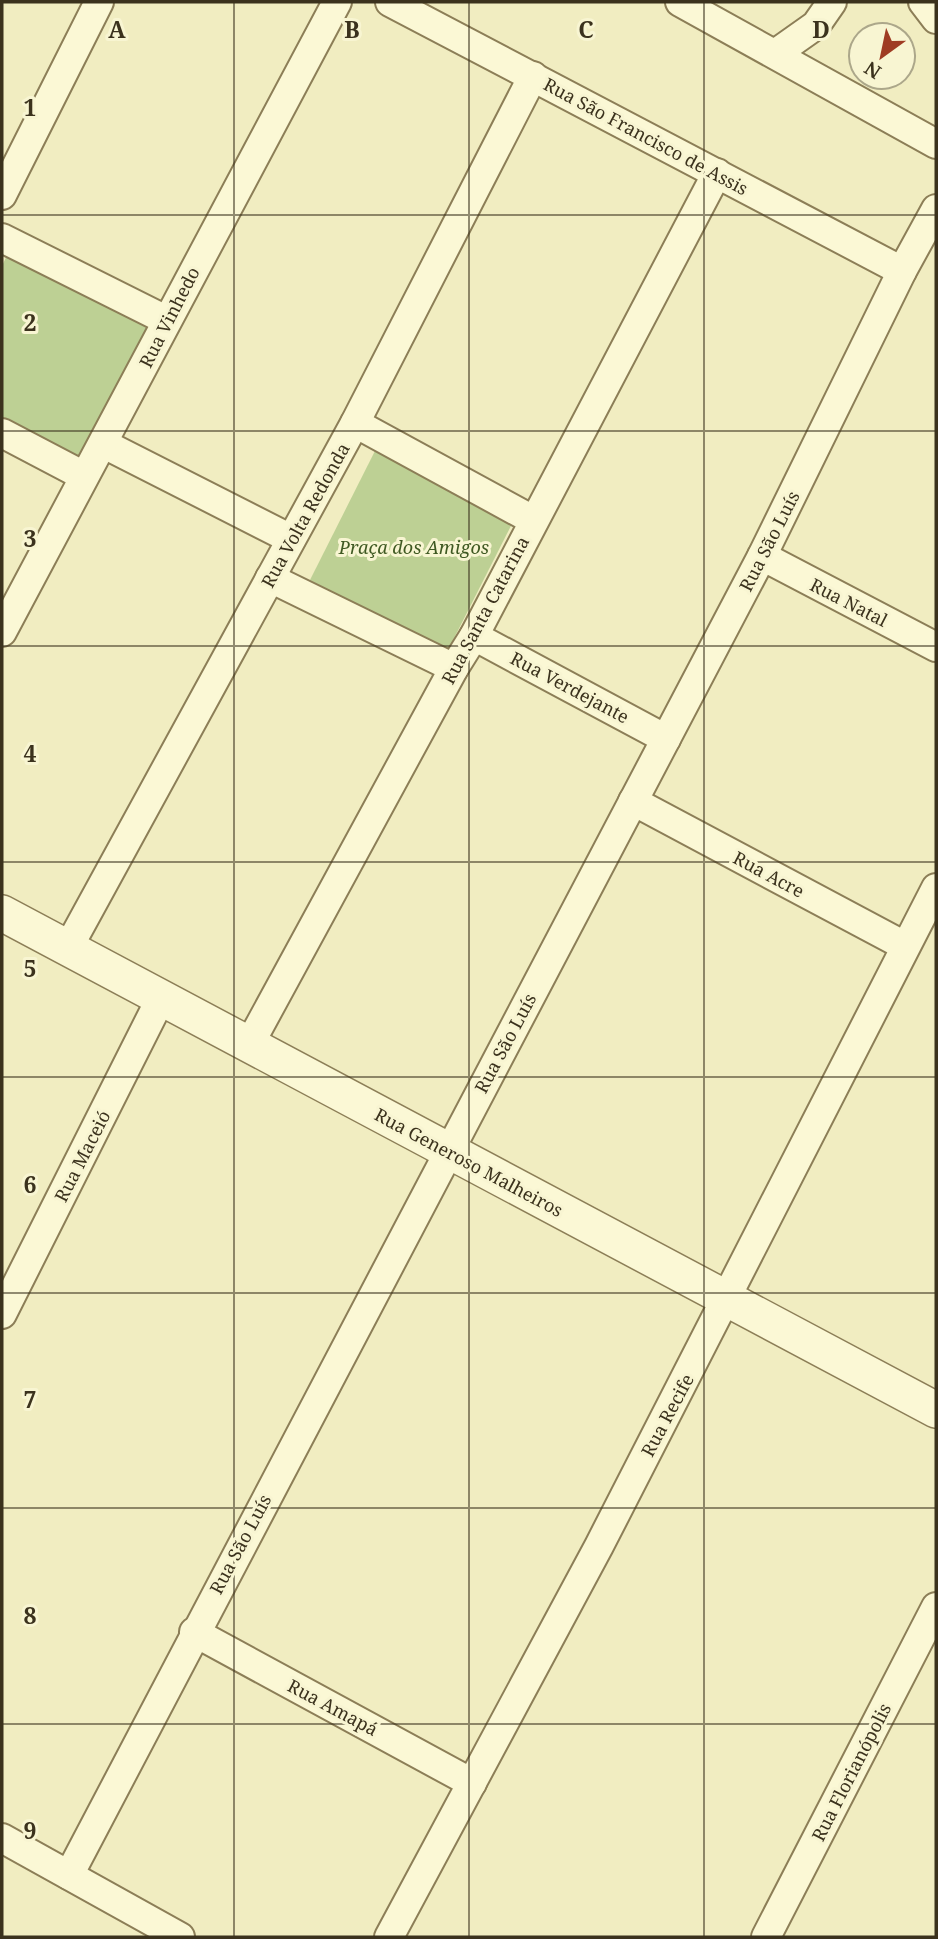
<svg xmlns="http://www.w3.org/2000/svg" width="938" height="1939" font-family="'Noto Serif',serif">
<rect width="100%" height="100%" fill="#f1edc1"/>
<g fill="#bdd094">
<path d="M 9,251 L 158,328 L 81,459 L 2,418 L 2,266 Z"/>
<path d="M 381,439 L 517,514 L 446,654 L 310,580 Z"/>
</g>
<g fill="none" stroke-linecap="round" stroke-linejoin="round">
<g stroke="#8c7e57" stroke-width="32">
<g id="minor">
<path d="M 390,2 L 902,271"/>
<path d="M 680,2 L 936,144"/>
<path d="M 923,2 L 936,19"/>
<path d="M 775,54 L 816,25 L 832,2"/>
<path d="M 2,195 L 99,2"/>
<path d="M 2,238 L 166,320"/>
<path d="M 355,423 L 533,520"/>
<path d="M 2,433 L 84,476"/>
<path d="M 104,444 L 291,539"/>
<path d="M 762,556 L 936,647"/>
<path d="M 270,578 L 454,668"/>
<path d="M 2,632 L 337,2"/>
<path d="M 474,636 L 666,739"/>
<path d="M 633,801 L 905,946"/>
<path d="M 68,948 L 355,423 L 533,76"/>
<path d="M 249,1045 L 454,668 L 474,636 L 717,173"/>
<path d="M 2,1314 L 161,998"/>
<path d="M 194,1632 L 472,1783"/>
<path d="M 2,1838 L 180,1937"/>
<path d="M 69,1875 L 762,556 L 902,271 L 936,209"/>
<path d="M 389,1937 L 599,1546 L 936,888"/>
<path d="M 766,1937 L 936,1607"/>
</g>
</g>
<g stroke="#8c7e57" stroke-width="38">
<path id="tertiary" d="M 2,913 L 936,1410"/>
</g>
<use href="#minor" stroke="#fbf8d5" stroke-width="28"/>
<use href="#tertiary" stroke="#fbf8d5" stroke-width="35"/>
</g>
<path fill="none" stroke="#3b321d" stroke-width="2" stroke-opacity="0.55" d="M 234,2 L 234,1937M 469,2 L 469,1937M 704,2 L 704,1937M 2,215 L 936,215M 2,431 L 936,431M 2,646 L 936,646M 2,862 L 936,862M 2,1077 L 936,1077M 2,1293 L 936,1293M 2,1508 L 936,1508M 2,1724 L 936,1724"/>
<g text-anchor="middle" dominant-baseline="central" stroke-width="6" stroke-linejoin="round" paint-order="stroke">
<g font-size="18" fill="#3b321d" stroke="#f8f5d2">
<text transform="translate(646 136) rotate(28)">Rua São Francisco de Assis</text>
<text transform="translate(169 317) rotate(-63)">Rua Vinhedo</text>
<text transform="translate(305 515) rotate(-61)">Rua Volta Redonda</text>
<text transform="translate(769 541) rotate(-63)">Rua São Luís</text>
<text transform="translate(849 602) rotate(27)">Rua Natal</text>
<text transform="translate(485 610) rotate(-62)">Rua Santa Catarina</text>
<text transform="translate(570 687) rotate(28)">Rua Verdejante</text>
<text transform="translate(769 874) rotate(28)">Rua Acre</text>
<text transform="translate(505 1043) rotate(-62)">Rua São Luís</text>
<text transform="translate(82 1156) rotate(-63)">Rua Maceió</text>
<text transform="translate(469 1162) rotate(28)">Rua Generoso Malheiros</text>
<text transform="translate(667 1415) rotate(-62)">Rua Recife</text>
<text transform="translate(240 1544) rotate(-62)">Rua São Luís</text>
<text transform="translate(333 1707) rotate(28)">Rua Amapá</text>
<text transform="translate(851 1772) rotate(-63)">Rua Florianópolis</text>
</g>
<g font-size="18" font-style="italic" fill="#3f5922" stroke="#f8f5d2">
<text x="414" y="547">Praça dos Amigos</text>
</g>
</g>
<g font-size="23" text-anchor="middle" font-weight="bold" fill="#3b321d" stroke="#f8f5d2" stroke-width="6" stroke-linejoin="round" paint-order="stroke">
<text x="117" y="38">A</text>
<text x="352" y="38">B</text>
<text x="586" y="38">C</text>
<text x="821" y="38">D</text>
<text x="30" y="116">1</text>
<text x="30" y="331">2</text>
<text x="30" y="547">3</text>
<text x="30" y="762">4</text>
<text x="30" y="977">5</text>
<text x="30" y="1193">6</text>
<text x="30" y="1408">7</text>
<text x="30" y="1624">8</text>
<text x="30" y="1839">9</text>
</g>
<rect width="938" height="1939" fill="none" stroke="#3b321d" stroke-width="7"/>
<g transform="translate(882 56) rotate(213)"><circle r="33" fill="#f8f5d2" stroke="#aca78a" stroke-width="2"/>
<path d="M0-5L12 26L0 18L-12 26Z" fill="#9f3c23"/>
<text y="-10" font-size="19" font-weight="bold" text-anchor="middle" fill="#3b321d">N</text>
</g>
</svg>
